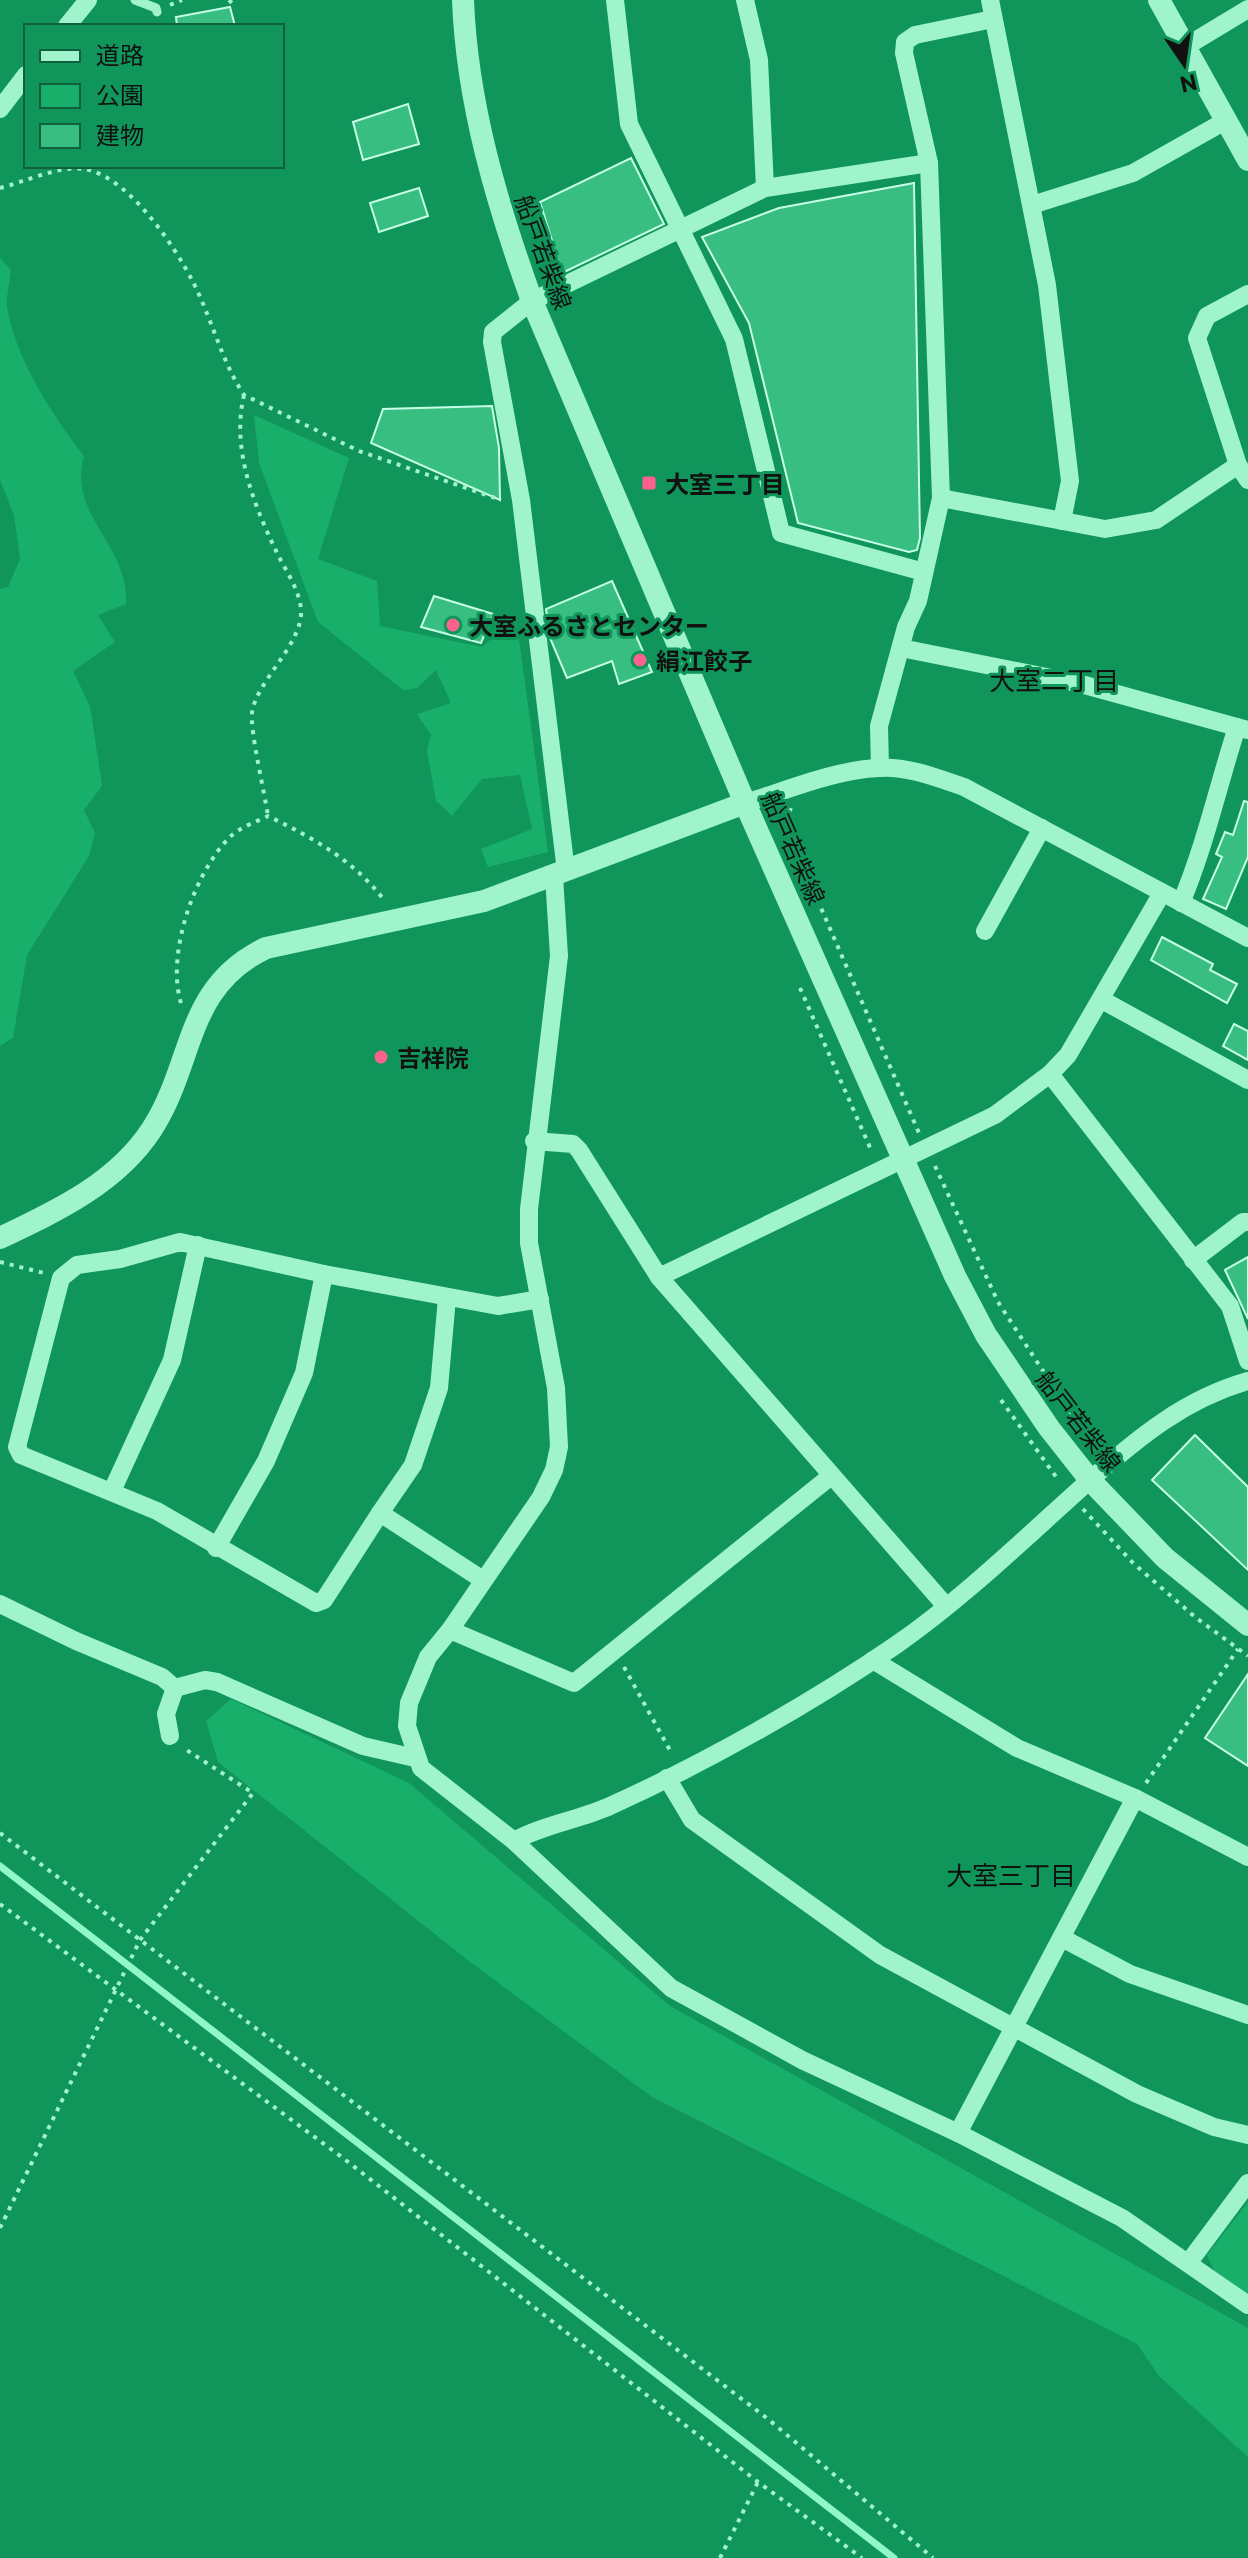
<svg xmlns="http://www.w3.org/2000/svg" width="1248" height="2558" font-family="Commissioner,'Noto Sans JP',sans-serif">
<rect width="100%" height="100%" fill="#10955b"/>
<g fill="#18af6b">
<path d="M 0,258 L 11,270 C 10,282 6,296 7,307 C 15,358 53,416 84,456 C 67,515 130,546 126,604 L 98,615 L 115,642 L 73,671 L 90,706 L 102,786 L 84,810 L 95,833 L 89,856 L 27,955 L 13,1038 L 0,1046 L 0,589 L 8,587 L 20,559 L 14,515 L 0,480 Z"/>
<path d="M 254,415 L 349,458 L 318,559 L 377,581 L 380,626 L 482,647 L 516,617 L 548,852 L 488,867 L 481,849 L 532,829 L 520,775 L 482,779 L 452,816 L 436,801 L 427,750 L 431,735 L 417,714 L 451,703 L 436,670 L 417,688 L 403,690 L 318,622 L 259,463 Z"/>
<path d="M 231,1699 L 409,1783 L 670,2006 L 1248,2328 L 1248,2457 L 1159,2376 L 1137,2344 L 652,2097 L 465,1958 L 218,1762 L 206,1721 Z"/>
<path d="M 1248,2202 L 1248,2295 L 1214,2270 L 1207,2255 Z"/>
</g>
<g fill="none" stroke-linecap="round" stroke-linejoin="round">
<path stroke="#90f7c7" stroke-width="7" d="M 0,1866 L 894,2558"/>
</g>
<g fill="#39be82" stroke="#c6fee5" stroke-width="2">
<path d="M 230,7 L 235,26 L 177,26 L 176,17 Z"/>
<path d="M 408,104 L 419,144 L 363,160 L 353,122 Z"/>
<path d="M 631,158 L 664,224 L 562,273 L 540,202 Z"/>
<path d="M 914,183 L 920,538 L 917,550 L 909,552 L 798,523 L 749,323 L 702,237 L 779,208 Z"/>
<path d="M 419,188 L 428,216 L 379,232 L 370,203 Z"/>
<path d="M 492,406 L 499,448 L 500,500 L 371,443 L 383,409 Z"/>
<path d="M 612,581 L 652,672 L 619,684 L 612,661 L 567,678 L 550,638 L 546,609 Z"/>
<path d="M 434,596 L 493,614 L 481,643 L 421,627 Z"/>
<path d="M 1244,801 L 1248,802 L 1248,857 L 1226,909 L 1203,899 L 1222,857 L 1216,854 L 1225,832 L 1233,835 Z"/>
<path d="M 1162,937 L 1213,964 L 1210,970 L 1237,984 L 1227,1003 L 1151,960 Z"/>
<path d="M 1234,1024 L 1248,1031 L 1248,1060 L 1223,1046 Z"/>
<path d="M 1248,1257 L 1248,1319 L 1225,1270 Z"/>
<path d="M 1195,1435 L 1248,1487 L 1248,1570 L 1152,1480 Z"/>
<path d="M 1248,1674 L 1248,1766 L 1205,1738 Z"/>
</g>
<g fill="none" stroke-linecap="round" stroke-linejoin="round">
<g stroke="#9ff4cd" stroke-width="4" stroke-dasharray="4 6" stroke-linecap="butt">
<path d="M 229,0 L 236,7"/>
<path d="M 170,5 L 182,0"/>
<path d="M 0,188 C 24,182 60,165 84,169 C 128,176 174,245 193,282 C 212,319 221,360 244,395 L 359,451 L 501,500"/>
<path d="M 244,395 C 231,449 254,505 277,553 C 286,571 299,589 301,609 C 304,643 256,681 252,713 C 250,731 265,795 268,816"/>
<path d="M 791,808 L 784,823 L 919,1133"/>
<path d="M 800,988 L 872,1152"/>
<path d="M 181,1003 C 166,954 194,873 230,837 C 240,827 256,822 268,816 C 315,839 353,860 385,901"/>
<path d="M 935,1166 L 998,1302 L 1086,1437"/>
<path d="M 0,1262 L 44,1273"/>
<path d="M 1001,1400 L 1059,1481"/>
<path d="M 1083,1509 L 1133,1563 L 1195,1617 L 1248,1656"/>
<path d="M 624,1667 L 672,1754"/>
<path d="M 1146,1783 L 1238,1649"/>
<path d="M 0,1833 L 768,2419 L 933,2558"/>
<path d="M 0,1904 L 343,2158 L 758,2482 L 862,2558"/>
<path d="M 0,2228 L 140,1940 L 253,1793 L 185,1749"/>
<path d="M 720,2558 L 758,2482"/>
</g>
<path stroke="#9ff4cd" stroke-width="9" d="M 135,0 L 156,8 L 157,12"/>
<g stroke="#9ff4cd" stroke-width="18">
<path d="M 615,0 L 629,124 L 734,339 L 781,533 L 924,572"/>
<path d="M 745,0 L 759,60 L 765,188"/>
<path d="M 990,0 L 1047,285 L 1070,481 L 1062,521"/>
<path d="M 67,26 L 88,0"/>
<path d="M 1185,47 L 1248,9"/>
<path d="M 0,109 L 26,75"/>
<path d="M 1032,205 L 1133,173 L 1227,120"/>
<path d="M 1248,294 L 1207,316 L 1197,338 L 1238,465 L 1248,480"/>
<path d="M 941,498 L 1105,529 L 1156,520 L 1238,465"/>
<path d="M 901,648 L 1081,684 L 1248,730"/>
<path d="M 880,768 L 879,726 L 906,627 L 918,601 L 941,498 L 929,163 L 904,53 L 905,42 L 915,35 L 993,19"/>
<path d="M 745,803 C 788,790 834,770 879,768 C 908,766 937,778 964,787 L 1248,938"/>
<path d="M 566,871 L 521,500 L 492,342 L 493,332 L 532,301 L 765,188 L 929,163"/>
<path d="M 554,876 L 559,956 L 529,1209 L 529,1243 L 556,1388 L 559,1447 L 554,1470 L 541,1497 L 450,1630 L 428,1657 L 409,1703 L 407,1726 L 421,1768 L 514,1841 L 671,1988 L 802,2060 L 958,2133 L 1122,2218 L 1248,2305"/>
<path d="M 1181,903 C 1205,846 1218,786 1237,727"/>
<path d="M 985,931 L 1042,828"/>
<path d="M 1102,1000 L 1248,1080"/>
<path d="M 1050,1074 L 1230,1306 L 1248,1361"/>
<path d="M 534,1141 L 573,1144 L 579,1150 L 659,1277 L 945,1605"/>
<path d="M 1193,1260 L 1243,1222 L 1248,1222"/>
<path d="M 659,1277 L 995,1115 L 1050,1074 L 1068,1055 L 1162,893"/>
<path d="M 112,1491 L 172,1360 L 198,1245"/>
<path d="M 380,1513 L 413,1465 L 439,1388 L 447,1298"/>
<path d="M 216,1548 L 266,1461 L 304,1373 L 324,1274"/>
<path d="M 483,1580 L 380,1513 L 324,1600 L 316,1603 L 157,1511 L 21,1455 L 17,1447 L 61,1278 L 77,1265 L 120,1259 L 180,1242 L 324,1274 L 498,1306 L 540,1299"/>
<path d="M 0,1604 L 76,1641 L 162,1677 L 175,1688"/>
<path d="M 450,1630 L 574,1683 L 831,1476"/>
<path d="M 873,1660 L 1017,1748 L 1135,1798 L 1248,1857"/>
<path d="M 170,1736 L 166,1714 L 175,1688 L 205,1680 L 217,1682 L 363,1746 L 415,1758"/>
<path d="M 667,1778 L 692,1820 L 880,1955 L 1137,2094 L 1214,2127 L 1248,2135"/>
<path d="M 514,1841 C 545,1824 579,1820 610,1806 C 705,1763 810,1704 896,1645 C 965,1597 1028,1535 1090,1480 C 1139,1437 1185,1399 1248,1381"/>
<path d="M 1062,1938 L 1130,1974 L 1248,2015"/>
<path d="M 958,2133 L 1135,1798"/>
<path d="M 1189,2262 L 1248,2183"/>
</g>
<g stroke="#9ff4cd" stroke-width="22">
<path d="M 463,0 C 467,104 497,204 532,301 L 745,803 L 955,1276 L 986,1335 L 1049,1428 L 1090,1480 L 1165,1558 L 1248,1625"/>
<path d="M 1159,0 L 1248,160"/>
<path d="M 0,1238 C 57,1211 117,1183 152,1129 C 195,1062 184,987 266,948 L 484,901 L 745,803"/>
</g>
</g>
<g fill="#ff618f" stroke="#10955b" stroke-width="3">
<rect x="641" y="475" width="16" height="16" rx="4"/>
<circle cx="453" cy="625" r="8"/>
<circle cx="640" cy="660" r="8"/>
<circle cx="381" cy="1057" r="8"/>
</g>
<g text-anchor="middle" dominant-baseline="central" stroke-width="6" stroke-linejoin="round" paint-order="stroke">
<g font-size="24" fill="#111" stroke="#10955b">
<text transform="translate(544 252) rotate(70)">船戸若柴線</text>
<text transform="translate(794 848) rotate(66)">船戸若柴線</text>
<text transform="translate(1079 1421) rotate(52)">船戸若柴線</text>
</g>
<g font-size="24" font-weight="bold" fill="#111" stroke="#10955b" text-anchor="start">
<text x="665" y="483">大室三丁目</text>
<text x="469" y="625">大室ふるさとセンター</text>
<text x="656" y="660">絹江餃子</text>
<text x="397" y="1057">吉祥院</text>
</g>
<g font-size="26" fill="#111" stroke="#10955b">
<text x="1054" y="679">大室二丁目</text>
<text x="1011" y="1874">大室三丁目</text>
</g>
</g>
<rect x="24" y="24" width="260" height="144" fill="#10955b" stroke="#10603d" stroke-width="2"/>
<rect x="40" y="50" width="40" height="12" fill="#9ff4cd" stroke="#10603d" stroke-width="2"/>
<text x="96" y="64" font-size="24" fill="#111111">道路</text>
<rect x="40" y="84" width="40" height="24" fill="#18af6b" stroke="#10603d" stroke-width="2"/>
<text x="96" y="104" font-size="24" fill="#111111">公園</text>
<rect x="40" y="124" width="40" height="24" fill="#39be82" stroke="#10603d" stroke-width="2"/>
<text x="96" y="144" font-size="24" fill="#111111">建物</text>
<g transform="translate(1184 64) rotate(167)" stroke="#10955b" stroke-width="6" paint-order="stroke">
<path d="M0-6L14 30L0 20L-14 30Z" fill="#111111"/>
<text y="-12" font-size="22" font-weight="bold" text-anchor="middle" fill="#111111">N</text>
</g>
</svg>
